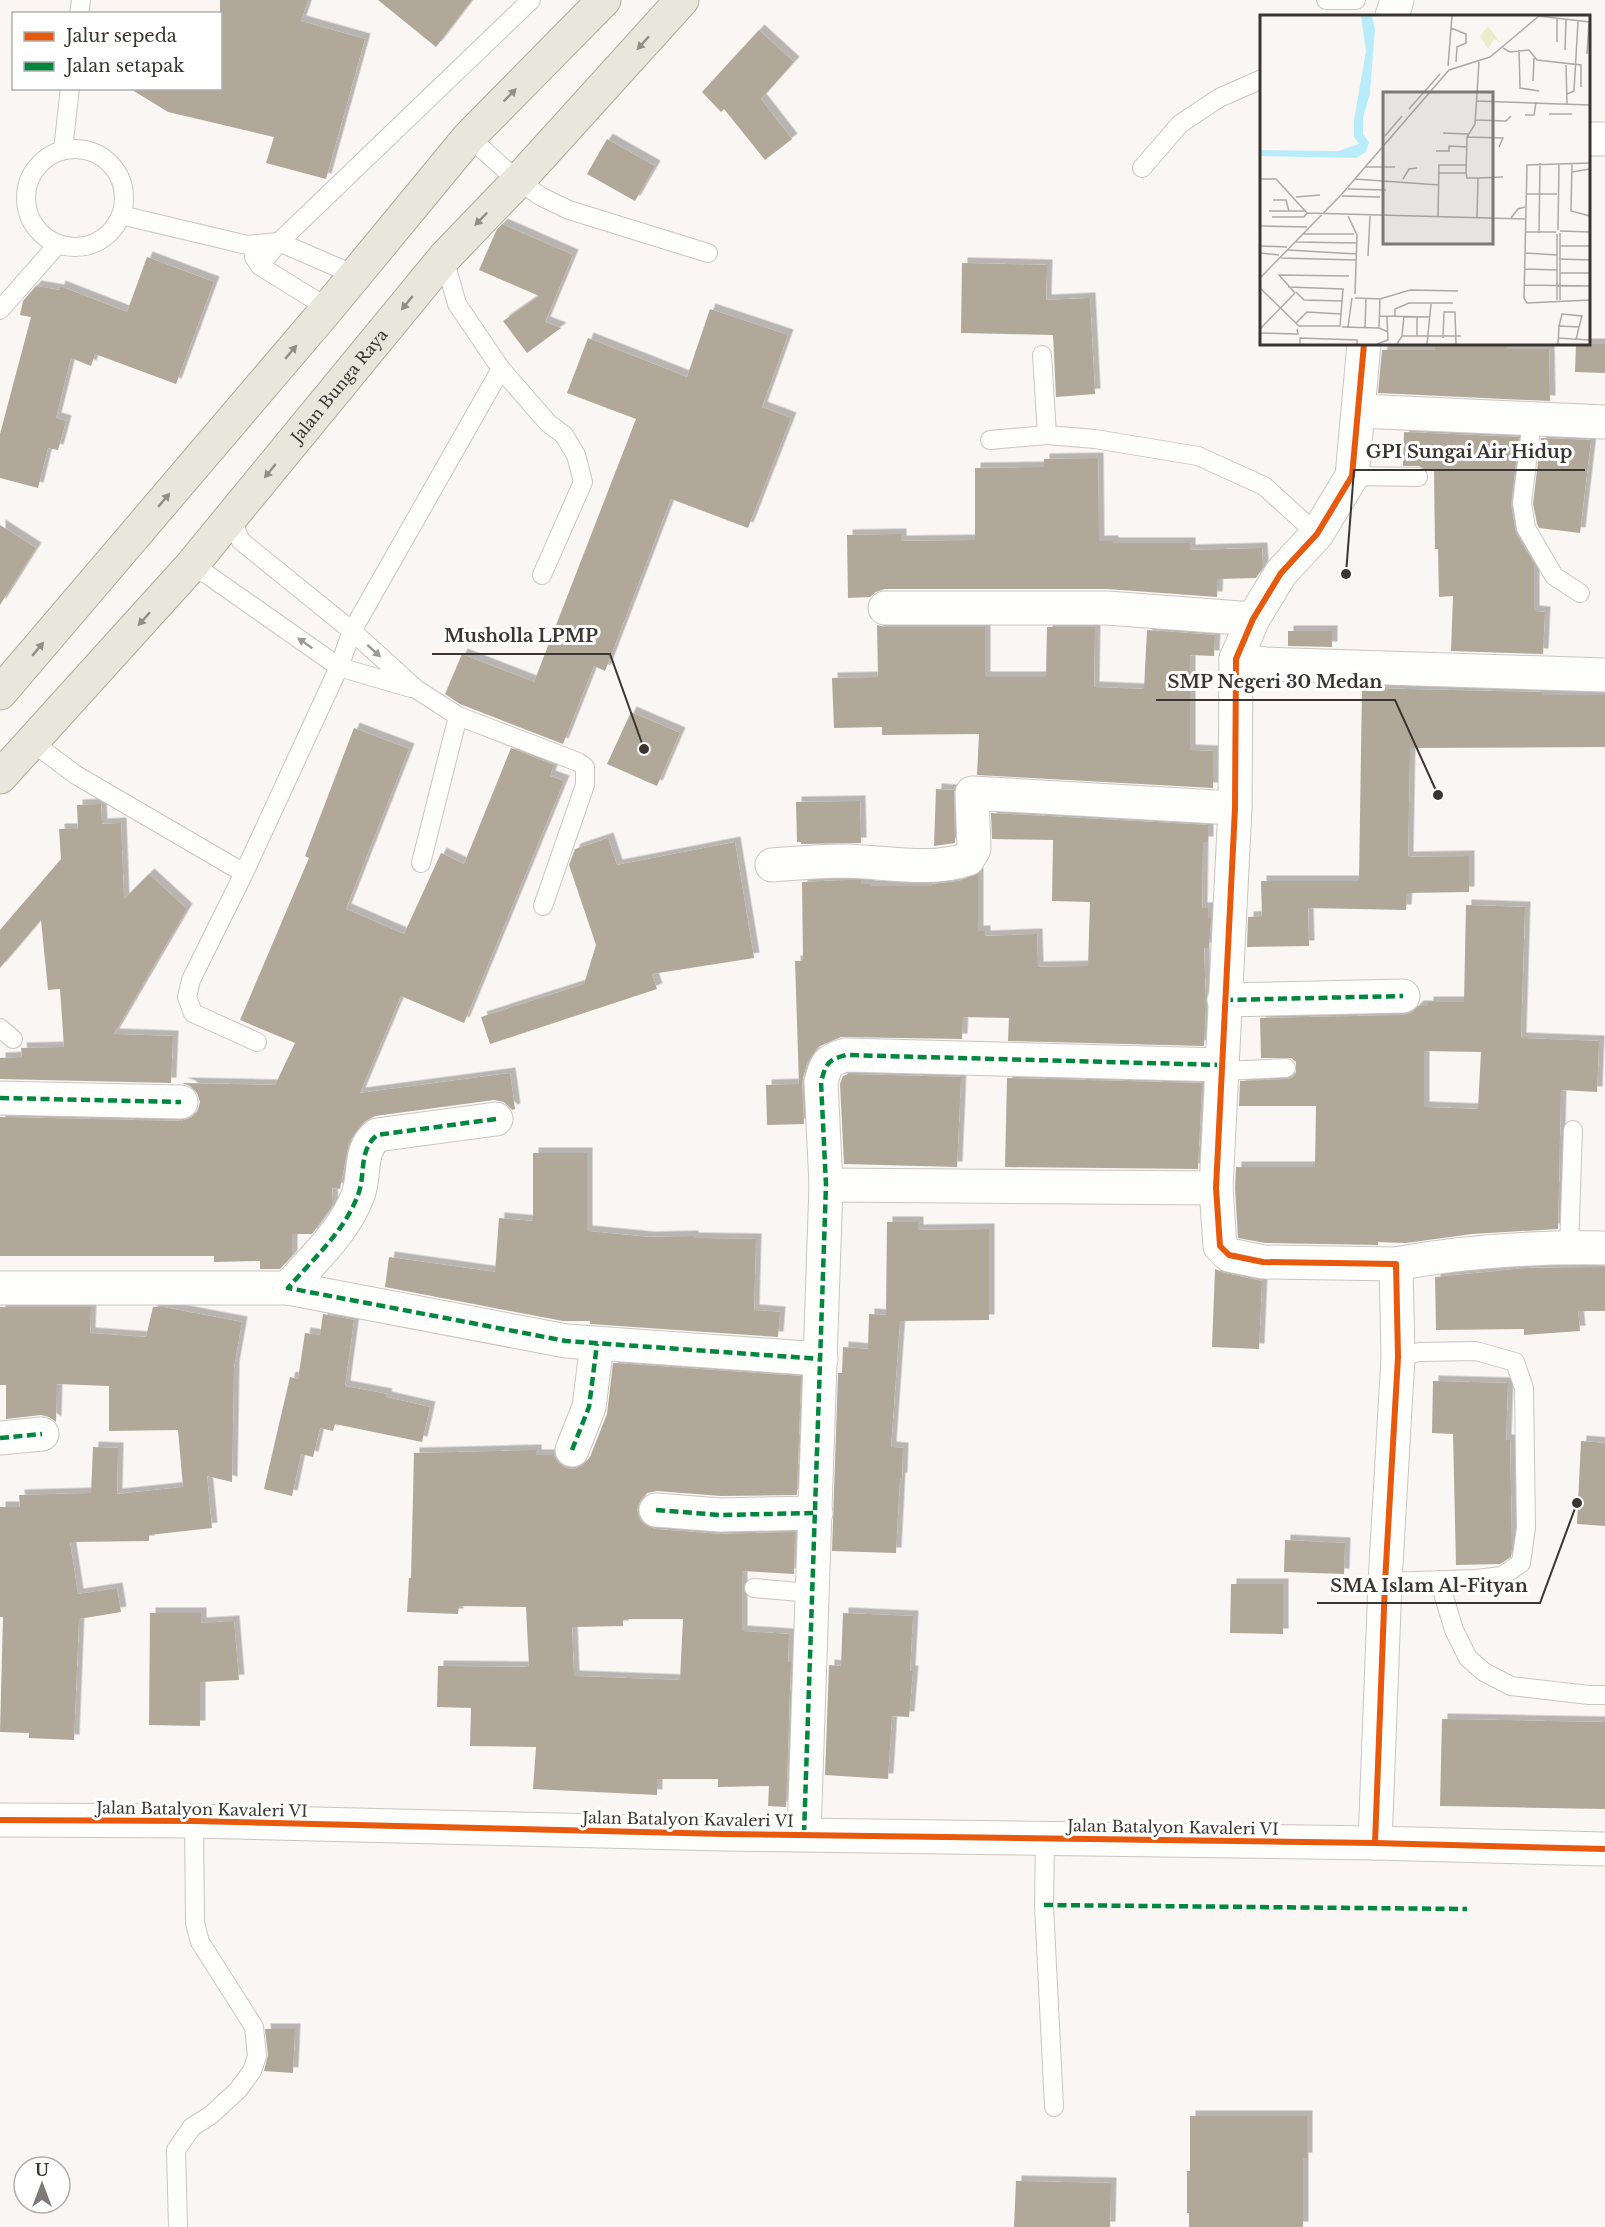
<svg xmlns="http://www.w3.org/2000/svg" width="1605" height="2227" font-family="'Libre Baskerville',serif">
<defs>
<filter id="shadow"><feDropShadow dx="5.5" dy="-5.5" stdDeviation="0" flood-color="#0004"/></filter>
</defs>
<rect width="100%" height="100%" fill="#faf6f3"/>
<g fill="#b2a899" fill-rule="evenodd" filter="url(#shadow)">
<path d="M 220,0 L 308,0 L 301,21 L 365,39 L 326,179 L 266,163 L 274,137 L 168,112 L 129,88 L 220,88 Z"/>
<path d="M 378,0 L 472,0 L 436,47 Z"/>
<path d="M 759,30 L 794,62 L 761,99 L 792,139 L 765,160 L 724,109 L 721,112 L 702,92 Z"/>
<path d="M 607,139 L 655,166 L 635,201 L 587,174 Z"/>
<path d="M 502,224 L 573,255 L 545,322 L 561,328 L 527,353 L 503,321 L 539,296 L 479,270 L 496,231 Z"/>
<path d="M 147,257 L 214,282 L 176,384 L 95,354 L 91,366 L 71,358 L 56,418 L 66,421 L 58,450 L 48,448 L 38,488 L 0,478 L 0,434 L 31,317 L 20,315 L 23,301 L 36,286 L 59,290 L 60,286 L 127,312 Z"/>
<path d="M 962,263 L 1047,265 L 1046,300 L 1090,298 L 1095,394 L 1056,397 L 1053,335 L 961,333 Z"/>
<path d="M 710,309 L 788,335 L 762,407 L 791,418 L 748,528 L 671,499 L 605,671 L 594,666 L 563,744 L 460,704 L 445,694 L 462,654 L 534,682 L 636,419 L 567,393 L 588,338 L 687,377 Z"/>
<path d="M 1435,344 L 1507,344 L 1507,349 L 1549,349 L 1550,401 L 1378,393 L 1382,350 L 1435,350 Z"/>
<path d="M 1576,344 L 1605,344 L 1605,373 L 1575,372 Z"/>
<path d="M 1404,432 L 1519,437 L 1511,505 L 1516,533 L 1534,563 L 1534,611 L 1545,612 L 1543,654 L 1451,651 L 1453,596 L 1439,597 L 1438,549 L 1435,549 L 1434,471 L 1427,471 L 1419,466 L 1403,466 Z"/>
<path d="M 1541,438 L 1591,440 L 1580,533 L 1539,528 L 1537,524 L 1533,503 Z"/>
<path d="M 1098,458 L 1099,541 L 1113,541 L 1113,543 L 1190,543 L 1190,550 L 1262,548 L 1263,567 L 1256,578 L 1218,579 L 1217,597 L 1107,589 L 885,589 L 876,592 L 870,597 L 848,598 L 847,535 L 901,534 L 901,541 L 975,540 L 975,468 L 1044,467 L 1044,459 Z"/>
<path d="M 0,525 L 36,548 L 0,605 Z"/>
<path d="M 877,625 L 885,627 L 985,627 L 985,677 L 1046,677 L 1047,627 L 1095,627 L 1094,687 L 1144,689 L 1147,630 L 1215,635 L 1214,656 L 1190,655 L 1190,750 L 1213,751 L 1213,788 L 977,775 L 979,734 L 882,735 L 882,727 L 834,728 L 832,678 L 878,677 Z"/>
<path d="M 1288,631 L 1332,631 L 1332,647 L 1288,646 Z"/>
<path d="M 1362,688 L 1542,692 L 1542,695 L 1605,695 L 1605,747 L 1410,748 L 1408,857 L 1469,856 L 1469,892 L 1407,893 L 1406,910 L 1308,908 L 1309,946 L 1247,947 L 1248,917 L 1262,916 L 1261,881 L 1359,881 Z"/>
<path d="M 631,712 L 680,733 L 657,786 L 607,764 Z"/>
<path d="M 354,728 L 409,749 L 346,909 L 404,934 L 441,853 L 464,864 L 511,748 L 554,765 L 550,776 L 564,781 L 464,1023 L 401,996 L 360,1093 L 510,1073 L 515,1109 L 512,1110 L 504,1102 L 494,1100 L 375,1116 L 364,1122 L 349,1142 L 340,1189 L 332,1188 L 333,1205 L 312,1234 L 292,1234 L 292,1256 L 280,1269 L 260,1269 L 260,1261 L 214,1262 L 214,1256 L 0,1256 L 0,1117 L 181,1121 L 190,1118 L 197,1112 L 200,1102 L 197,1093 L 190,1086 L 182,1083 L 275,1085 L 295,1043 L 240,1020 L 309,858 L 305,856 Z"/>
<path d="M 936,789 L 954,790 L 955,843 L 934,846 Z"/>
<path d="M 860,801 L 861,843 L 801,844 L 801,842 L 797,842 L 796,802 Z"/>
<path d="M 101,804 L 102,824 L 121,823 L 124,899 L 149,874 L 187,909 L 114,1034 L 173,1036 L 171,1083 L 0,1079 L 0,1058 L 22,1057 L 21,1048 L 64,1047 L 60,989 L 48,990 L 41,920 L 0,968 L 0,930 L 61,859 L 59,829 L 78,829 L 77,805 Z"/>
<path d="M 991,813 L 1208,825 L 1208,842 L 1203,842 L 1202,908 L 1208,908 L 1208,918 L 1211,918 L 1209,948 L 1204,948 L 1206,1005 L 1204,1046 L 1008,1041 L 1009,1018 L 963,1017 L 962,1039 L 841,1037 L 818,1047 L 807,1063 L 802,1083 L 804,1124 L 767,1125 L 766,1085 L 799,1084 L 795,961 L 803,961 L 802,882 L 847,880 L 861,880 L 861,884 L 870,884 L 870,886 L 932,886 L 932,884 L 959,881 L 978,873 L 978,931 L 985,931 L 985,936 L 1037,934 L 1038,967 L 1088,966 L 1090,902 L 1052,901 L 1053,840 L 992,839 Z"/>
<path d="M 608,838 L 617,865 L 735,842 L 754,958 L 652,974 L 657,989 L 490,1044 L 481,1017 L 584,984 L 596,945 L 569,865 L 575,849 Z"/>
<path d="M 1466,905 L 1525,907 L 1521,1038 L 1599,1041 L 1597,1092 L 1561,1090 L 1558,1229 L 1472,1234 L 1406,1243 L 1378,1242 L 1378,1245 L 1265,1243 L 1238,1238 L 1235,1188 L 1236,1167 L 1315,1167 L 1316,1106 L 1239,1106 L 1240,1081 L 1287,1079 L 1293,1077 L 1296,1073 L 1296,1062 L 1291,1058 L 1261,1058 L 1260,1018 L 1403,1015 L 1412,1012 L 1418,1006 L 1428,1006 L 1428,1002 L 1464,1002 ZM 1424,1051 L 1481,1052 L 1478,1109 L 1424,1107 Z"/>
<path d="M 848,1074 L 961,1077 L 957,1167 L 844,1164 L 840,1084 L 843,1076 Z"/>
<path d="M 1007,1078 L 1202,1083 L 1198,1169 L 1005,1167 Z"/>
<path d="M 533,1153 L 587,1153 L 587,1231 L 649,1237 L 693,1236 L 693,1238 L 756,1239 L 754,1310 L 780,1312 L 778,1337 L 590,1324 L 590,1321 L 563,1321 L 385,1287 L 389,1257 L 495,1272 L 499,1218 L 533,1221 Z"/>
<path d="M 887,1222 L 918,1222 L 918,1230 L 989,1229 L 989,1320 L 900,1321 L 891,1447 L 903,1448 L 902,1478 L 900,1478 L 896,1553 L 832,1551 L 838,1373 L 842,1373 L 843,1347 L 868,1349 L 869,1314 L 886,1315 Z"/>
<path d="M 1605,1267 L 1605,1311 L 1578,1311 L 1580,1331 L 1524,1335 L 1524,1329 L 1436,1330 L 1435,1277 L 1527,1268 Z"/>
<path d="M 1215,1269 L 1225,1273 L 1262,1281 L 1259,1349 L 1212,1347 Z"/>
<path d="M 0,1307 L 91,1307 L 90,1333 L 146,1337 L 153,1307 L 163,1307 L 242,1322 L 234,1367 L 232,1482 L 207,1476 L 212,1528 L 149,1535 L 149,1541 L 70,1542 L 78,1594 L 117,1588 L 121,1612 L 79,1619 L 74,1740 L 29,1738 L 29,1733 L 0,1732 L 3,1617 L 0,1617 L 0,1507 L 20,1507 L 19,1495 L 91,1493 L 93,1447 L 118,1448 L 117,1494 L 183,1487 L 178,1430 L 109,1431 L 109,1386 L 57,1384 L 56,1422 L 49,1417 L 41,1415 L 6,1419 L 6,1385 L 0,1385 Z"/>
<path d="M 323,1314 L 354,1320 L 345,1386 L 387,1394 L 386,1397 L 430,1407 L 422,1442 L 335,1424 L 333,1431 L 320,1428 L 313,1457 L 301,1454 L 292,1496 L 264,1489 L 290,1377 L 298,1379 L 305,1333 L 320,1335 Z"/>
<path d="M 613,1363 L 801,1376 L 797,1495 L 721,1496 L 657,1491 L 647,1493 L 641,1499 L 637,1509 L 639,1518 L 645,1525 L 655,1529 L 720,1534 L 795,1532 L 794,1574 L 742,1571 L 742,1631 L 789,1634 L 788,1662 L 791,1662 L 786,1807 L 768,1806 L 769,1786 L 718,1787 L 718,1779 L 657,1779 L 657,1795 L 533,1789 L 536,1747 L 470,1746 L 471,1708 L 437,1707 L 438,1666 L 529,1667 L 526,1607 L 459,1606 L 458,1614 L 407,1612 L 409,1578 L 411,1578 L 414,1453 L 536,1450 L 536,1455 L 554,1455 L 558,1462 L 566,1468 L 574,1469 L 583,1465 L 590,1457 L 607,1414 ZM 623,1619 L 683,1619 L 680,1680 L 574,1676 L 572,1627 L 623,1626 Z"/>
<path d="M 1433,1381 L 1508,1383 L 1506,1440 L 1510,1440 L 1512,1548 L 1511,1557 L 1500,1564 L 1456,1565 L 1453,1434 L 1432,1433 Z"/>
<path d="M 1581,1441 L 1605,1443 L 1605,1526 L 1577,1524 Z"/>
<path d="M 1285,1540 L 1345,1543 L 1344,1574 L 1284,1572 Z"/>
<path d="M 1231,1584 L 1283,1584 L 1283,1634 L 1230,1633 Z"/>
<path d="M 150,1613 L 201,1613 L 201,1623 L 234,1621 L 239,1680 L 200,1682 L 200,1726 L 149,1725 Z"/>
<path d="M 843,1613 L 913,1616 L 910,1671 L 913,1671 L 909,1717 L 892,1716 L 888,1779 L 825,1775 L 829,1665 L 841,1666 Z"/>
<path d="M 1442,1719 L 1605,1722 L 1605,1809 L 1440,1806 Z"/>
<path d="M 265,2029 L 295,2029 L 293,2073 L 264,2071 L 268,2055 Z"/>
<path d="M 1190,2116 L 1307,2116 L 1307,2158 L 1303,2158 L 1303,2227 L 1189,2227 L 1189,2213 L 1187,2213 L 1187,2171 L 1190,2171 Z"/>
<path d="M 1016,2181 L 1111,2183 L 1110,2227 L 1014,2227 Z"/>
</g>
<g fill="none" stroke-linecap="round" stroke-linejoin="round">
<g stroke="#cac5c3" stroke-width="20">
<g id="lane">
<path d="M 1326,0 L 1356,0"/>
<path d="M 79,14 L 81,0"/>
<path d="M 469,137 L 518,181 L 542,197 L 569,210 L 708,253"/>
<circle cx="75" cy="198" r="49"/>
<path d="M 63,150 L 70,88"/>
<path d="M 1142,168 L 1180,124 L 1219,98 L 1262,79"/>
<path d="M 121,215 L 247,245 L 279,242 L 355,275"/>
<path d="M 254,257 L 260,266 L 328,308"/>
<path d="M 444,258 L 457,304 L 501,369 L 548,423 L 564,435 L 576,455 L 583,482 L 542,575"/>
<path d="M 260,266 L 279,242 L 531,0"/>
<path d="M 0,310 L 58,244"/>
<path d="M 1042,355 L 1047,435"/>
<path d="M 1532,420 L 1522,503 L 1526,528 L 1554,576 L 1580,593"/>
<path d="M 990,440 L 1047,435 L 1095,439 L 1198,456 L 1264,486 L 1317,534"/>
<path d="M 1352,476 L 1418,477"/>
<path d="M 231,519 L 241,541 L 352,631 L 416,689 L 458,716 L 578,762 L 585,767 L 585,785 L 543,906"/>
<path d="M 191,566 L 208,575 L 339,667 L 411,688"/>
<path d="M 32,742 L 76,775 L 244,873"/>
<path d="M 421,863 L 458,716"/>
<path d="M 0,1028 L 13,1039"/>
<path d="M 257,1042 L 193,1013 L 187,997 L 191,980 L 244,873 L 339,667 L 352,631 L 501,369"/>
<path d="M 1222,1071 L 1286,1068"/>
<path d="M 1569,1248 L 1573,1130"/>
<path d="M 1439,1580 L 1454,1630 L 1468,1658 L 1484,1672 L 1511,1686 L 1589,1695 L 1605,1695"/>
<path d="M 1385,1582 L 1476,1579 L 1502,1576 L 1521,1563 L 1526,1528 L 1524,1388 L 1515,1362 L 1476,1351 L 1419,1352 L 1398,1357"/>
<path d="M 754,1588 L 812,1593"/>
<path d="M 1045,1840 L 1044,1905 L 1054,2107"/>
<path d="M 178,2227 L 176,2150 L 192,2127 L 211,2115 L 238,2090 L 252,2071 L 257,2056 L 254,2027 L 200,1942 L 195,1923 L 194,1821"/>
</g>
</g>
<g stroke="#cac5c3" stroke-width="35">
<g id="street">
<path d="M 1392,16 L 1397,0"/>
<path d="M 1588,139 L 1605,139"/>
<path d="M 1364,344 L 1352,476 L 1317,534 L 1281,573 L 1253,619 L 1236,659 L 1235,808 L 1216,1188 L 1220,1246 L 1229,1255 L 1263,1262 L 1396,1264 L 1398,1357 L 1385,1582 L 1375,1843"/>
<path d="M 1359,411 L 1605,422"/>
<path d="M 885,608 L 1107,608 L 1253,619"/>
<path d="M 1236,659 L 1265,664 L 1605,675"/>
<path d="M 772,865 C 797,863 822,861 847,861 C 886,862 931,872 968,859 L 974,849 L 972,793 L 1235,808"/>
<path d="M 1224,1000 L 1403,996"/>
<path d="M 0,1098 L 181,1102"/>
<path d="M 826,1185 L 1216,1188"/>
<path d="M 1396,1264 C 1464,1251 1536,1247 1605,1248"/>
<path d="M 0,1288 L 288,1288 L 566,1341 L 821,1359"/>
<path d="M 288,1288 C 313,1259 344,1232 358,1195 C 366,1174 358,1151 377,1135 L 496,1119"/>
<path d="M 0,1438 L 42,1434"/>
<path d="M 572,1450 L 589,1407 L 597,1344"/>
<path d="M 656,1510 L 720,1515 L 816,1513"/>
<path d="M 0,1820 L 194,1821 L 724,1834 L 1375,1843 L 1605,1849"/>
<path d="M 804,1834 L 826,1185 L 821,1082 C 826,1064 827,1060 846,1055 L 1222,1065"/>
</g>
</g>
<g stroke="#b0aa99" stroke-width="35">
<g id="primary">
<path d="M 0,693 L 328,308 L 469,137 L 604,0"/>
<path id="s1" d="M 0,777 L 191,566 L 444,258 L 518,181 L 682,0"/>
</g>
</g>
<use href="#lane" stroke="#fefefd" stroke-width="18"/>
<use href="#street" stroke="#fefefd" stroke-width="33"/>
<use href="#primary" stroke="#e9e6dc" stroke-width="33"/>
<g stroke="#00873e" stroke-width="4.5" stroke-dasharray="9 4.5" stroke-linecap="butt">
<path d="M 1224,1000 L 1403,996"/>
<path d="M 0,1098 L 181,1102"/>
<path d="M 496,1119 L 377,1135 C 358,1151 366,1174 358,1195 C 344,1232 313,1259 288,1288 L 566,1341 L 821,1359"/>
<path d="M 0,1438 L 42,1434"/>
<path d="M 572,1450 L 589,1407 L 597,1344"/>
<path d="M 656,1510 L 720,1515 L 816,1513"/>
<path d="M 804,1834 L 826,1185 L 821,1082 C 826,1064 827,1060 846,1055 L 1222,1065"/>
<path d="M 1044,1905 L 1467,1909"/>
</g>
<g stroke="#fff" stroke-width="10">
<g id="cycleway">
<path d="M 1364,344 L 1352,476 L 1317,534 L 1281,573 L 1253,619 L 1236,659 L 1235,808 L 1216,1188 L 1220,1246 L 1229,1255 L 1263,1262 L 1396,1264 L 1398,1357 L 1385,1582 L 1375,1843"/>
<path d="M 0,1820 L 194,1821 L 724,1834 L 1375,1843 L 1605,1849"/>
</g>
</g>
<use href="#cycleway" stroke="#e8590c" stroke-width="6"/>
</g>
<defs><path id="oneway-solid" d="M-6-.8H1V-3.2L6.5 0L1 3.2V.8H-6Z" transform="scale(1.5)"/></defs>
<g fill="#928e87">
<use href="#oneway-solid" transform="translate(643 43) rotate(132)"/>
<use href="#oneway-solid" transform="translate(510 95) rotate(-45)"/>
<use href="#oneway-solid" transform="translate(481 219) rotate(134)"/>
<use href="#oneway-solid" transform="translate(407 303) rotate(129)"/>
<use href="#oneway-solid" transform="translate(291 352) rotate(-50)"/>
<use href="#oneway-solid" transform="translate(270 471) rotate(129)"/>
<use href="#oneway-solid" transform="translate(164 500) rotate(-50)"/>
<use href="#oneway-solid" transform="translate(144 619) rotate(132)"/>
<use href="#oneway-solid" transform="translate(38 649) rotate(-50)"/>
</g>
<g fill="#9c9a98">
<use href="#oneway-solid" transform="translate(305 643) rotate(-145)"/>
<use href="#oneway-solid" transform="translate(374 651) rotate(42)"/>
</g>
<g text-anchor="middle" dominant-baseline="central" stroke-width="6" stroke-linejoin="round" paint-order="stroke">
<g font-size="16" fill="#3b3532" stroke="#fff">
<text stroke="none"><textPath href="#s1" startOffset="518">Jalan Bunga Raya</textPath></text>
<text transform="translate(202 1809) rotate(1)">Jalan Batalyon Kavaleri VI</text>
<text transform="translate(688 1819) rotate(1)">Jalan Batalyon Kavaleri VI</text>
<text transform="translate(1173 1827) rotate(1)">Jalan Batalyon Kavaleri VI</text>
</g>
</g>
<g transform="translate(1260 15)">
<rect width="330" height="330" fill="#faf6f3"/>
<path d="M 228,11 L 240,27 L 234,24 L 228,34 L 220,21 Z" fill="#eaedcc"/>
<path d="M 101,1 L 112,1 L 115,14 L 110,78 L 103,103 L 103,119 L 109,127 L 106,137 L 96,143 L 0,141 L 0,135 L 78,136 L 99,129 L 94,122 L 94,105 L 106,36 Z" fill="#b8ecfa"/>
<path fill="none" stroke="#aea9a6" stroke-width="1.5" d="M 278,1 L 330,7M 191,13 L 206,19 L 206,28 L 197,32 L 196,47M 297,27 L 297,4M 243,33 L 250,37 L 269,35 L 277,45 L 321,50 L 321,72M 259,35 L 260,73 L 279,76M 305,35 L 306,5M 327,39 L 329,7M 306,50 L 307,89M 188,51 L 192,1M 273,66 L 274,43M 307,79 L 314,76 L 318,6M 217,86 L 330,90M 149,94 L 180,59M 289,99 L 312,99M 265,100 L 274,100 L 276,87M 216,105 L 246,106 L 251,101M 183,118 L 208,119M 125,121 L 142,101M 207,122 L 243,123 L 239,132M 176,136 L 189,136 L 189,131 L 207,132M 330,148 L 267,150 L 264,283 L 267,288 L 330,285M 312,149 L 311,196 L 330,201M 106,152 L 135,152M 312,157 L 330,154M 179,158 L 206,158 L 207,163 L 218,163 L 217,203M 206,158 L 207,122 L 215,109 L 219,47M 218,163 L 243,162M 0,164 L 16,164 L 47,198 L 265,204M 95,164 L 179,170M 143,164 L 149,154 L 157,153M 88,174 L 126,175M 266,179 L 297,179M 82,181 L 120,182M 36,182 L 60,180M 13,185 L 26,185 L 29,196M 9,196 L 46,196M 88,201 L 97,220 L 95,279M 12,202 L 44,202 L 47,198M 178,202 L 179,150 L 206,150M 251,203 L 258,194 L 265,192M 0,211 L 47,212M 298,215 L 299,149M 300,216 L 330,217M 265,217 L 296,217M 279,218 L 280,148M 300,218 L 300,285M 44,219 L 94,219M 36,227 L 97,228M 1,231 L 27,232M 300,231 L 330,231M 28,235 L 96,239M 0,238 L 19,240M 265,238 L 297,240M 108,241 L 110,201M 21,243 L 96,245M 299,244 L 330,245M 265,254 L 297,255M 300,258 L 330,258M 0,263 L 81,180 L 189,55 L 230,42 L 279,1M 264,270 L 330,271M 0,273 L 39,311 L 80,311 L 83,274 L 28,272M 36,277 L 44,285 L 83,286M 35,278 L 19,260 L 89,261M 95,283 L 120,284 L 150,275 L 198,276M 120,284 L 119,313 L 128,317M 297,285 L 297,219M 119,301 L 170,302M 135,302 L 135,294 L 149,288 L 193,288M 36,308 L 47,297 L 81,299M 299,311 L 302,299 L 322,301 L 319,312M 82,312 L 119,313M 88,312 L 92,283M 105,313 L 106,283M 0,314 L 35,278M 0,318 L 38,319 L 37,314M 142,321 L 144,301M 157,321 L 157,302M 183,323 L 184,297 L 195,297 L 196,329M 298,323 L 329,325 L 330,321M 40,329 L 40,323 L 97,325 L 97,329M 117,329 L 128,325 L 127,302M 137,329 L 142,321 L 201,321M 167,329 L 171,289M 298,329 L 299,311 L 319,312 L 316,325"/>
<path fill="#7e7976" fill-opacity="0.15" stroke="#7e7976" stroke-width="3" d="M 123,77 L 233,77 L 233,229 L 123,229 Z"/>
<rect width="330" height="330" fill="none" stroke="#3b3532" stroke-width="3"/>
</g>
<path fill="none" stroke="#3b3532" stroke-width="2" d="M1346 574L1354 470H1585M644 749L610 654H432M1438 795L1395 700H1156M1577 1503L1540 1603H1317"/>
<g fill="#3b3532" stroke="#fff" stroke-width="2">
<circle cx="1346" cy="574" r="6"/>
<circle cx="644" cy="749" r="6"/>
<circle cx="1438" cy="795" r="6"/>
<circle cx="1577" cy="1503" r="6"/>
</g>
<g font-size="18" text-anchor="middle" font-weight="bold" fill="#3b3532" stroke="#fff" stroke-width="6" stroke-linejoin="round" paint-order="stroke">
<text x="1469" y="458">GPI Sungai Air Hidup</text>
<text x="521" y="642">Musholla LPMP</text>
<text x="1275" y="688">SMP Negeri 30 Medan</text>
<text x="1429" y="1592">SMA Islam Al-Fityan</text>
</g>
<rect x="12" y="12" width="210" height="78" fill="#ffffff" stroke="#b1aead" stroke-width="1.5"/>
<rect x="24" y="32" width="30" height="9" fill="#e8590c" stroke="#b1aead" stroke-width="1.5"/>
<text x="66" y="42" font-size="18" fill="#3b3532">Jalur sepeda</text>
<rect x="24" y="62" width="30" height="9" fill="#00873e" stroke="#b1aead" stroke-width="1.5"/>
<text x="66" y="72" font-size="18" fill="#3b3532">Jalan setapak</text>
<g transform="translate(42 2185)"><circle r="28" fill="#ffffff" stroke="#b1aead" stroke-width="1.5"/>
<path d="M0-4.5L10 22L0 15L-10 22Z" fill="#7e7976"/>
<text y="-9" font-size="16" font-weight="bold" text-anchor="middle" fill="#3b3532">U</text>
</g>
</svg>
